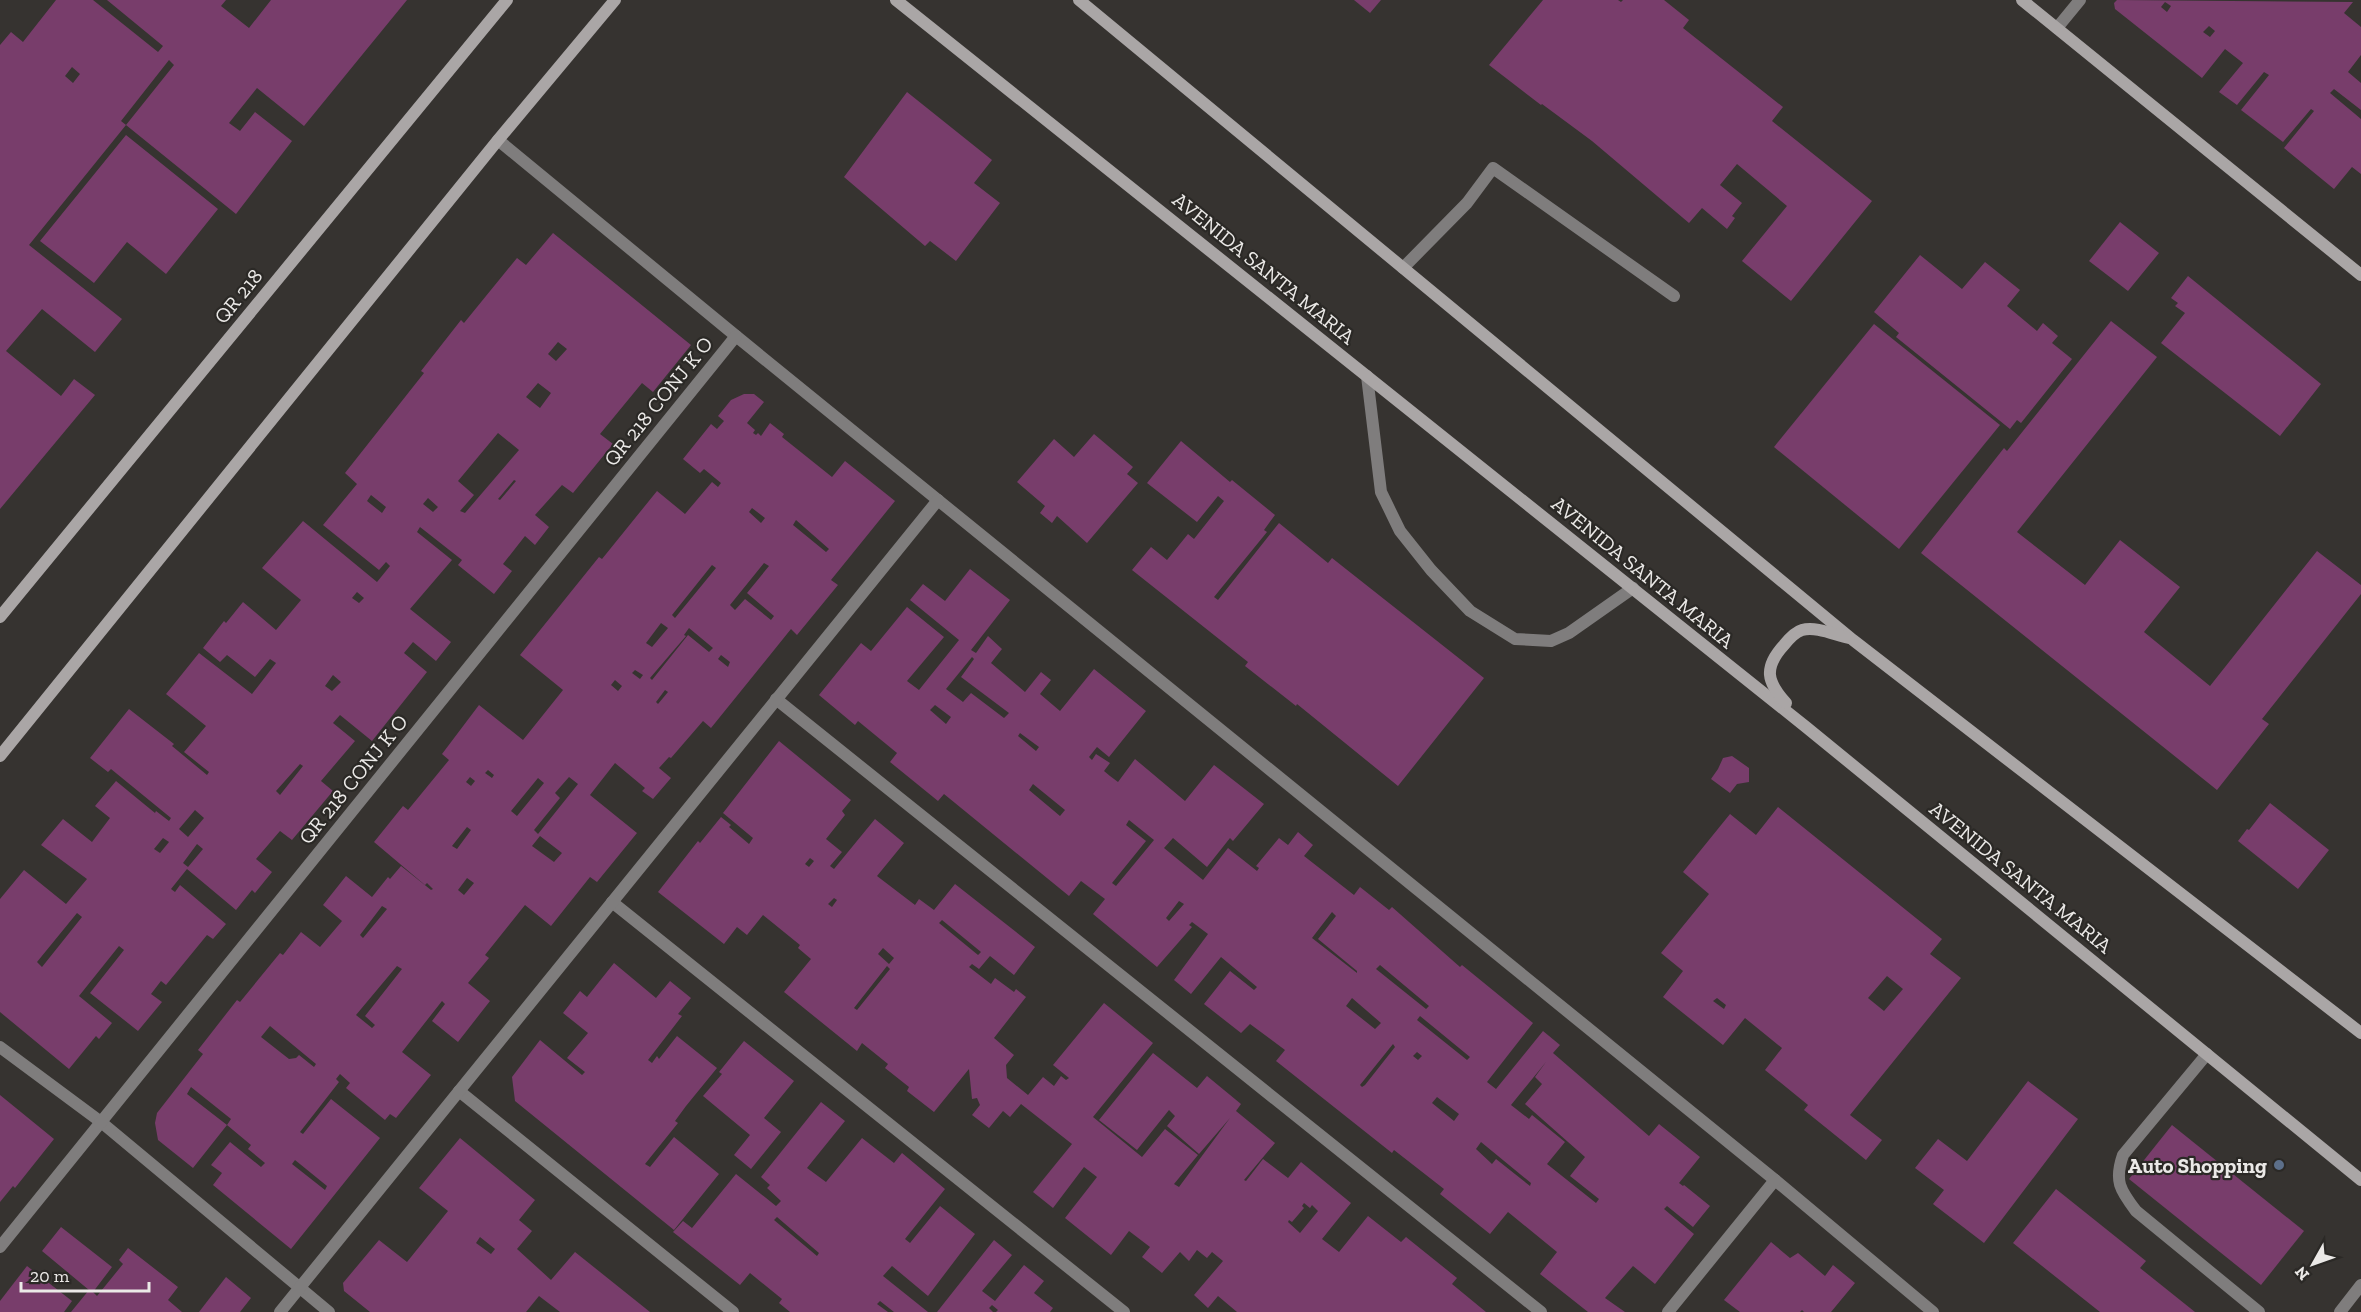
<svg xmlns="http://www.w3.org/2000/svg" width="2361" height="1312" font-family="'Zilla Slab',serif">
<rect width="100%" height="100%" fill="#363330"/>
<g fill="#783d6b" fill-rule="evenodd">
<path d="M 56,0 L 93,0 L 158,52 L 163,46 L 107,0 L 226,0 L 221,6 L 249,28 L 271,0 L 407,0 L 304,126 L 257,88 L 229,123 L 240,131 L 255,112 L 292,141 L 236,214 L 126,125 L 174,65 L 169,60 L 121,121 L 126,125 L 29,245 L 122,319 L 95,352 L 42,309 L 6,351 L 61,396 L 74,379 L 95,395 L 0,509 L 0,45 L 11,32 L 23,42 ZM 72,67 L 80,74 L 73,83 L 65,76 Z"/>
<path d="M 1354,0 L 1381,0 L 1370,13 Z"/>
<path d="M 1543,0 L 1618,0 L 1621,2 L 1623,0 L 1664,0 L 1689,20 L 1683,28 L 1783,107 L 1772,121 L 1872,201 L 1791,301 L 1742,261 L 1787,206 L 1737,164 L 1720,185 L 1742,203 L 1732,216 L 1735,218 L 1727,229 L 1702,208 L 1689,223 L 1592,141 L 1542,104 L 1541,105 L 1489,65 Z"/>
<path d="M 2117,0 L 2353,2 L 2344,13 L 2361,27 L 2361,55 L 2348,72 L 2361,83 L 2361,110 L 2334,89 L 2330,93 L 2361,119 L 2361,174 L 2352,167 L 2334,189 L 2284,148 L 2314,111 L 2311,109 L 2283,142 L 2241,110 L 2269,75 L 2264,72 L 2237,105 L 2219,92 L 2243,63 L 2225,49 L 2202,78 L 2115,9 L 2114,3 ZM 2165,2 L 2171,6 L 2167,12 L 2161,7 ZM 2209,26 L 2215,31 L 2210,37 L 2203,32 Z"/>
<path d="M 907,92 L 992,160 L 974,183 L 1000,203 L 956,261 L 930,241 L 925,246 L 844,177 Z"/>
<path d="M 126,135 L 218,209 L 166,274 L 127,242 L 94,283 L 40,241 Z"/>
<path d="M 2120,222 L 2159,253 L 2128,291 L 2089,261 Z"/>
<path d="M 553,233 L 691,345 L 653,392 L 642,383 L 600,434 L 613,444 L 573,493 L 562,485 L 535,515 L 549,527 L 535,545 L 525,536 L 503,564 L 512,571 L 494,594 L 458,565 L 462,560 L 420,527 L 417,532 L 452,560 L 410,609 L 451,642 L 436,661 L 413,642 L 404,653 L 427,672 L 372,741 L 340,715 L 333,723 L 355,741 L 321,781 L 333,791 L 292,840 L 280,831 L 256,859 L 272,872 L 255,893 L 252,890 L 236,910 L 187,869 L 171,889 L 175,892 L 180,885 L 226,924 L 213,939 L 207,935 L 166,985 L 161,981 L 151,994 L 162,1002 L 138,1031 L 90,993 L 124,950 L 119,946 L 79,996 L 112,1023 L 99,1039 L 96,1036 L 69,1069 L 0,1012 L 0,899 L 24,870 L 66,904 L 87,879 L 41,845 L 63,819 L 92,842 L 110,818 L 95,806 L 116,781 L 155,813 L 156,811 L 169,821 L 171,818 L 111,769 L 108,772 L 90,758 L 129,709 L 174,744 L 172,746 L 207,775 L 209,772 L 184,752 L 206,726 L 166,694 L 199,653 L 252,694 L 276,663 L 270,659 L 255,677 L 227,655 L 220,662 L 203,648 L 224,621 L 226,623 L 243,602 L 276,630 L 301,600 L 262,568 L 303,521 L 377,582 L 390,566 L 386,562 L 379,570 L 323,525 L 357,484 L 345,473 L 424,373 L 421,371 L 461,320 L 464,323 L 517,258 L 526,265 ZM 558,342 L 567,349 L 556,361 L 548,354 ZM 538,383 L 551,393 L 540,408 L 526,397 ZM 498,433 L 519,450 L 465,513 L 460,511 L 474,495 L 458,481 ZM 514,480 L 516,481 L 500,500 L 498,499 ZM 371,495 L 386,507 L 382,513 L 367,501 ZM 428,498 L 438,507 L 433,512 L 423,504 ZM 357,592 L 364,598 L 359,603 L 352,598 ZM 333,675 L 341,682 L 332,691 L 325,686 ZM 300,764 L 303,766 L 280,795 L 276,791 ZM 195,810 L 204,818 L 188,837 L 179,829 ZM 163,838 L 169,842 L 160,853 L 154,849 ZM 197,844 L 203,849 L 188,867 L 183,863 ZM 77,913 L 82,917 L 42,967 L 37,962 Z"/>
<path d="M 1920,255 L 1962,289 L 1985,262 L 2020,290 L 2007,306 L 2037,331 L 2043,323 L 2058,336 L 2052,343 L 2072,359 L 2021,423 L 2017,420 L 2010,429 L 1896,337 L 1899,333 L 1874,312 Z"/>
<path d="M 2188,276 L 2321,384 L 2280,436 L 2161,343 L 2185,313 L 2175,306 L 2178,303 L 2171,298 Z"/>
<path d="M 2111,321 L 2157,357 L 2017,532 L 2085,585 L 2120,540 L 2180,587 L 2144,632 L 2210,686 L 2317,551 L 2361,585 L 2361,594 L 2262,719 L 2269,724 L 2217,790 L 1921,553 L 2004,448 L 2007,451 Z"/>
<path d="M 1874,324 L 2000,425 L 1899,549 L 1774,447 Z"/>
<path d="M 744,394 L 754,394 L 764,402 L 747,423 L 755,430 L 753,433 L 756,435 L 758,433 L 761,436 L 770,423 L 784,434 L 782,437 L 832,477 L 845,461 L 895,501 L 831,580 L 838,585 L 797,635 L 791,629 L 711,728 L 703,721 L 671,758 L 669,757 L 659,768 L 671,778 L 653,799 L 642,791 L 645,788 L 615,763 L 590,795 L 637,833 L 597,882 L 590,877 L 551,926 L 525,905 L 485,955 L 489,958 L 468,983 L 490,1001 L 458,1042 L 432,1021 L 445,1004 L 442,1001 L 402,1052 L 431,1075 L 396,1118 L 390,1114 L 385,1120 L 346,1088 L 350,1083 L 340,1074 L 336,1079 L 339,1082 L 300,1132 L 303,1134 L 331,1099 L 380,1138 L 291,1249 L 213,1185 L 222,1173 L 211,1165 L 230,1142 L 261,1167 L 265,1163 L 248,1149 L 251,1145 L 227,1125 L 231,1119 L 191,1087 L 187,1094 L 227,1125 L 193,1168 L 158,1140 L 155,1123 L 157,1113 L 203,1054 L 198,1050 L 237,1000 L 240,1002 L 280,953 L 283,955 L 301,932 L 320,947 L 342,921 L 323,905 L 346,876 L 372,897 L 388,877 L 390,879 L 401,866 L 431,890 L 433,889 L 427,883 L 425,885 L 374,842 L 403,806 L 408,810 L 449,760 L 442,754 L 479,705 L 523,740 L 563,690 L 520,655 L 599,557 L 602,559 L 657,491 L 685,514 L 712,482 L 718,487 L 721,483 L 704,469 L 700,473 L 683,459 L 711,424 L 717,429 L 724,421 L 718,416 L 731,400 ZM 752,508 L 765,518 L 761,523 L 749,512 ZM 796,520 L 829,549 L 826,552 L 793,525 ZM 764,563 L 769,566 L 747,593 L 774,616 L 771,620 L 745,599 L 735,610 L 730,605 ZM 712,565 L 716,568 L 675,618 L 672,615 ZM 661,623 L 668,628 L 652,647 L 646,643 ZM 689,628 L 713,648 L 709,652 L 688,635 L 652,680 L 650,678 L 686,636 L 684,635 ZM 721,655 L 730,662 L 728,667 L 718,659 ZM 635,670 L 643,675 L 640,679 L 632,673 ZM 615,680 L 622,686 L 618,691 L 611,685 ZM 665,690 L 668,692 L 658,704 L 656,702 ZM 488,770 L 494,775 L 492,778 L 485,773 ZM 470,777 L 475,781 L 471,786 L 466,782 ZM 569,777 L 578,784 L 538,834 L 534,830 L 560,798 L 555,793 ZM 538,778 L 544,783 L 517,816 L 511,811 ZM 467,827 L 471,830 L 457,849 L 452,846 ZM 540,836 L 562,853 L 554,862 L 532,846 ZM 467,878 L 474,883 L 464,895 L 458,890 ZM 382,906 L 387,909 L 363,938 L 360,935 ZM 397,966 L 402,969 L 365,1016 L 375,1025 L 372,1028 L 356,1015 ZM 270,1026 L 316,1064 L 314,1067 L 299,1055 L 296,1058 L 289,1059 L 261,1037 ZM 295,1160 L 327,1186 L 325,1190 L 292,1164 Z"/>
<path d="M 1094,434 L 1133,467 L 1127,474 L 1138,483 L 1087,543 L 1057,516 L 1052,523 L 1040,513 L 1045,506 L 1017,482 L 1054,439 L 1074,457 Z"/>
<path d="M 1181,441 L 1230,482 L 1232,480 L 1275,515 L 1264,530 L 1267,532 L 1214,597 L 1218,600 L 1279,523 L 1328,563 L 1332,558 L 1484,678 L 1398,786 L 1297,704 L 1296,706 L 1245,666 L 1248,662 L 1132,570 L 1151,547 L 1167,560 L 1188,534 L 1194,539 L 1224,501 L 1218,496 L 1197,522 L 1147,483 Z"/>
<path d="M 970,569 L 1010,600 L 971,650 L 976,653 L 988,636 L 1002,649 L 991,663 L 1025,692 L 1041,672 L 1051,680 L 1040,694 L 1060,711 L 1094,669 L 1146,711 L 1109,757 L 1097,747 L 1089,757 L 1092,760 L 1096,754 L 1110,763 L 1104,771 L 1110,776 L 1118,782 L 1135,759 L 1185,801 L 1214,765 L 1264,804 L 1233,841 L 1230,838 L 1207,867 L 1173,838 L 1164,848 L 1203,880 L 1228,848 L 1257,871 L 1259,868 L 1256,866 L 1279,838 L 1288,845 L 1298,832 L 1313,845 L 1304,856 L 1354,895 L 1360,887 L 1389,910 L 1392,907 L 1460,967 L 1462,965 L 1533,1023 L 1487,1082 L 1496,1089 L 1543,1031 L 1560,1045 L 1553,1053 L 1649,1136 L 1659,1124 L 1700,1157 L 1679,1183 L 1683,1186 L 1684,1185 L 1710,1206 L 1693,1227 L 1667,1206 L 1664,1209 L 1694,1234 L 1655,1284 L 1633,1266 L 1605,1298 L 1625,1312 L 1588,1312 L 1540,1274 L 1557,1252 L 1508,1212 L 1490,1234 L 1440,1194 L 1444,1189 L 1394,1150 L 1392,1153 L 1276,1061 L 1285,1050 L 1250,1024 L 1241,1033 L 1204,1004 L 1230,971 L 1254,990 L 1257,987 L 1221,957 L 1191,994 L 1174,980 L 1208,934 L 1192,922 L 1189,925 L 1192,927 L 1157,967 L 1093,914 L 1105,899 L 1081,881 L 1069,896 L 944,794 L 938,801 L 890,762 L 897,753 L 858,721 L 855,725 L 819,695 L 861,643 L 871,651 L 907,607 L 944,637 L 907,681 L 919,690 L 959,640 L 910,600 L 923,584 L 945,601 ZM 972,657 L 974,659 L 961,677 L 1009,713 L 1004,718 L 971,693 L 963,702 L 946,689 ZM 935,705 L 951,717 L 946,724 L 930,710 ZM 1020,733 L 1039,747 L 1036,751 L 1018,736 ZM 1033,784 L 1065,810 L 1060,816 L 1029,790 ZM 1129,820 L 1154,840 L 1116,886 L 1112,883 L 1146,841 L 1126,825 ZM 1179,901 L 1184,904 L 1169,921 L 1166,918 ZM 1332,912 L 1336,916 L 1318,939 L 1357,971 L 1357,973 L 1312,938 ZM 1380,965 L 1429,1006 L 1426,1009 L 1376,969 ZM 1352,998 L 1381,1023 L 1375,1029 L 1346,1006 ZM 1420,1016 L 1470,1057 L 1467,1060 L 1417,1020 ZM 1393,1044 L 1395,1047 L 1365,1085 L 1362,1087 L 1360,1085 ZM 1417,1052 L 1422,1056 L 1418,1060 L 1413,1056 ZM 1546,1062 L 1535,1077 L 1542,1084 L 1525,1104 L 1585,1157 L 1570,1176 L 1599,1199 L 1596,1203 L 1547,1164 L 1565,1142 L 1532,1115 L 1529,1119 L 1511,1105 ZM 1437,1097 L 1459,1114 L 1454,1121 L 1432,1103 ZM 1481,1142 L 1531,1183 L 1530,1186 L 1496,1159 L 1492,1164 L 1476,1149 Z"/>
<path d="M 779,741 L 851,800 L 842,811 L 845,815 L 826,839 L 842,852 L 830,866 L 834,869 L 875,819 L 904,843 L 877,876 L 915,905 L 919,899 L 934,910 L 955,884 L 1035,947 L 1014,975 L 990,956 L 979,969 L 972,964 L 969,967 L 991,984 L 995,978 L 1014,992 L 1016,989 L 1026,997 L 994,1038 L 1014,1055 L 1006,1065 L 1007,1078 L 1028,1095 L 1043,1077 L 1054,1086 L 1061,1076 L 1066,1080 L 1069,1078 L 1053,1065 L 1104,1003 L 1153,1043 L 1093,1117 L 1142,1157 L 1165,1129 L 1198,1155 L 1174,1184 L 1179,1187 L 1230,1118 L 1199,1154 L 1167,1126 L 1175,1116 L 1169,1110 L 1137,1150 L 1099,1120 L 1153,1053 L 1197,1088 L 1207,1076 L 1241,1104 L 1236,1111 L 1275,1143 L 1244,1180 L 1246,1181 L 1263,1159 L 1288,1178 L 1301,1162 L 1351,1203 L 1322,1239 L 1339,1252 L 1368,1216 L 1401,1242 L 1406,1237 L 1457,1278 L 1452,1284 L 1486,1312 L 1237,1312 L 1218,1296 L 1208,1308 L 1194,1295 L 1223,1261 L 1212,1252 L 1207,1258 L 1197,1250 L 1189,1261 L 1180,1252 L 1162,1273 L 1142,1257 L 1150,1247 L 1129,1231 L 1111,1255 L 1065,1218 L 1097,1177 L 1084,1167 L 1053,1208 L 1033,1192 L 1072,1144 L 1021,1104 L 1010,1117 L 1003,1111 L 989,1128 L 972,1115 L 980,1105 L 977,1098 L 972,1099 L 969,1069 L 934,1112 L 907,1091 L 909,1087 L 885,1068 L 888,1064 L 862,1043 L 857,1051 L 784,992 L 811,959 L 798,948 L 800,945 L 763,915 L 747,935 L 737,927 L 724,944 L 658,892 L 698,841 L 700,843 L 721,817 L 731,825 L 729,827 L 749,844 L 753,838 L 723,813 ZM 810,858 L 814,861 L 809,867 L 805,864 ZM 834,898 L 837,900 L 832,907 L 828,904 ZM 942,920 L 981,952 L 978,955 L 939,923 ZM 883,948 L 894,958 L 889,964 L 878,954 ZM 887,966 L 890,969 L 857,1010 L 854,1008 ZM 1304,1203 L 1310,1208 L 1312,1205 L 1318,1211 L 1300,1233 L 1288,1222 L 1289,1220 L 1292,1222 L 1304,1208 L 1302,1206 Z"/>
<path d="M 1732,756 L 1749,768 L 1749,782 L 1737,784 L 1730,793 L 1711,779 L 1718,769 L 1723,758 Z"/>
<path d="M 2270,803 L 2329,850 L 2298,889 L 2238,841 L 2247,829 L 2249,830 Z"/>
<path d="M 1778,807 L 1942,939 L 1930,954 L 1961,978 L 1850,1115 L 1882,1140 L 1866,1160 L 1804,1110 L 1808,1105 L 1765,1070 L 1782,1048 L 1745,1018 L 1723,1045 L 1663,997 L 1683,971 L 1661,953 L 1709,894 L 1683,872 L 1730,814 L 1756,835 ZM 1887,976 L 1903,989 L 1884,1011 L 1868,998 ZM 1717,998 L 1726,1005 L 1724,1009 L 1713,1001 Z"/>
<path d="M 614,963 L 656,998 L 670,981 L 691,998 L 678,1014 L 682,1016 L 648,1060 L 652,1063 L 657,1056 L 659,1059 L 677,1036 L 717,1068 L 686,1106 L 675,1121 L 678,1123 L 645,1164 L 650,1167 L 674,1137 L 719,1174 L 674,1230 L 515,1101 L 512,1077 L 540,1040 L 582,1075 L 585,1072 L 567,1058 L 588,1033 L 563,1013 L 580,991 L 587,997 Z"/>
<path d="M 744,1041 L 794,1081 L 764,1118 L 781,1132 L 751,1169 L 734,1155 L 750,1135 L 703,1096 L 722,1074 L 719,1072 Z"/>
<path d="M 2028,1081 L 2078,1119 L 1984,1243 L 1933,1204 L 1944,1190 L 1915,1168 L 1938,1139 L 1967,1161 Z"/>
<path d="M 0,1095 L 54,1139 L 15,1188 L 13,1186 L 0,1202 Z"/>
<path d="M 821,1102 L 845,1121 L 807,1168 L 826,1182 L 862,1138 L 894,1163 L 902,1153 L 945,1189 L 905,1239 L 910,1243 L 940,1206 L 975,1234 L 928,1296 L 892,1266 L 883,1276 L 928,1312 L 894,1312 L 880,1301 L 877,1304 L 888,1312 L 790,1312 L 779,1303 L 782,1299 L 750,1273 L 740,1285 L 673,1232 L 683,1221 L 692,1228 L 736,1174 L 776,1206 L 781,1201 L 767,1188 L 770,1185 L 761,1177 ZM 777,1217 L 819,1253 L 817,1256 L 774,1220 Z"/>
<path d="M 2172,1125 L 2304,1231 L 2261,1285 L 2129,1179 Z"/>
<path d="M 460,1138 L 535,1200 L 519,1220 L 532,1231 L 517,1249 L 551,1280 L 575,1252 L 650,1312 L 560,1312 L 539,1296 L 526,1312 L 370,1312 L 344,1291 L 343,1283 L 379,1240 L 407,1262 L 448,1211 L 419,1188 ZM 480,1237 L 495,1249 L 491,1254 L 476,1243 Z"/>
<path d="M 2056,1189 L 2146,1261 L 2140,1268 L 2195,1312 L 2100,1312 L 2013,1243 Z"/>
<path d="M 61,1227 L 112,1267 L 93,1292 L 97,1296 L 123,1264 L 119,1260 L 128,1248 L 178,1287 L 168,1300 L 182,1312 L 71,1312 L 89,1290 L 42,1251 Z"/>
<path d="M 994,1240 L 1012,1255 L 982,1291 L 995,1301 L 1024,1265 L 1044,1281 L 1034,1293 L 1053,1308 L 1050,1312 L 996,1312 L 998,1310 L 992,1305 L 989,1308 L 993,1312 L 937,1312 Z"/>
<path d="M 1771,1242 L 1790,1258 L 1798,1253 L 1825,1276 L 1833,1265 L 1855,1283 L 1831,1312 L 1804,1312 L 1802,1310 L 1800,1312 L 1740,1312 L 1724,1300 Z"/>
<path d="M 27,1266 L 72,1301 L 64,1312 L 0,1312 L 0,1301 Z"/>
<path d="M 226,1277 L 251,1298 L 240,1312 L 199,1312 Z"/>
</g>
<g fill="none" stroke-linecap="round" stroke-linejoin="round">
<g stroke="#7f7d7d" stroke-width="12">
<path d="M 1403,268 L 1467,203 L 1493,168 L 1674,296"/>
<path d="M 1367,376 L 1381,492 L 1400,531 L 1431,570 L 1470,611 L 1515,639 L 1551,641 L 1569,633 L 1633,588"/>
<path d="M 2207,1054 L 2123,1155 C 2114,1181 2120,1190 2136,1211 L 2259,1312"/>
</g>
<g stroke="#7f7d7d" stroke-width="12">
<path d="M 2057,28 L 2080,0"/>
<path d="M 498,140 L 736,336 L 1775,1180 L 1933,1312"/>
<path d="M 776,699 L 1541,1312"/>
<path d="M 612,902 L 1124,1312"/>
<path d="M 0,1047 L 101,1122 L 329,1312"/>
<path d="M 459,1091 L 733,1312"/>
<path d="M 0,1247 L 736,336"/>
<path d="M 280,1312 L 938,500"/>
<path d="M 1668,1312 L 1775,1180"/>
<path d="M 2340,1312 L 2361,1285"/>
</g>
<g stroke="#aaa6a6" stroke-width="12">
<path d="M 896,0 L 1806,727 L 2361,1180"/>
<path d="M 1079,0 L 1853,640 L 2361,1033"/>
<path d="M 2022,0 L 2361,275"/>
<path d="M 0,617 L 507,0"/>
<path d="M 1786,703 C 1767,682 1763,668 1784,645 C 1788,640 1795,632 1802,630 C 1816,626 1835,635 1849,638"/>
<path d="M 0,756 L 498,140 L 615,0"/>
</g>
</g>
<circle fill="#5c6f8a" stroke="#2b2926" stroke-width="2" cx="2279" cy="1165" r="6"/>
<g text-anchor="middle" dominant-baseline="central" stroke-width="4.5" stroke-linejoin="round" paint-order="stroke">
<g font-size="21" fill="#ebe9e7" stroke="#2b2926">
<text transform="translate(1264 268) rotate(39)">AVENIDA SANTA MARIA</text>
<text transform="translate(238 296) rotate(-51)">QR 218</text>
<text transform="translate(658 401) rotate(-51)">QR 218 CONJ K O</text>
<text transform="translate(1643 572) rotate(39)">AVENIDA SANTA MARIA</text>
<text transform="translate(353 779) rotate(-51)">QR 218 CONJ K O</text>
<text transform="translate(2021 877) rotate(39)">AVENIDA SANTA MARIA</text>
</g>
<g font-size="21" font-weight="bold" fill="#ebe9e7" stroke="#2b2926" text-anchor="end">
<text x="2267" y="1165">Auto Shopping</text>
</g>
</g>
<g transform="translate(2313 1264) rotate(230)" stroke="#2b2926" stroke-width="4.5" paint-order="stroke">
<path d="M0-4.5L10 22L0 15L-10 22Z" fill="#ebe9e7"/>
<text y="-9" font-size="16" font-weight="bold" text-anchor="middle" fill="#ebe9e7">N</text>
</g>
<path d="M21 1282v9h128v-9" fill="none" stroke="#ebe9e7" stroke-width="3"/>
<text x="30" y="1282" font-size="18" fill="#ebe9e7" stroke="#2b2926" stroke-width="4.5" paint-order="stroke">20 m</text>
</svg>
